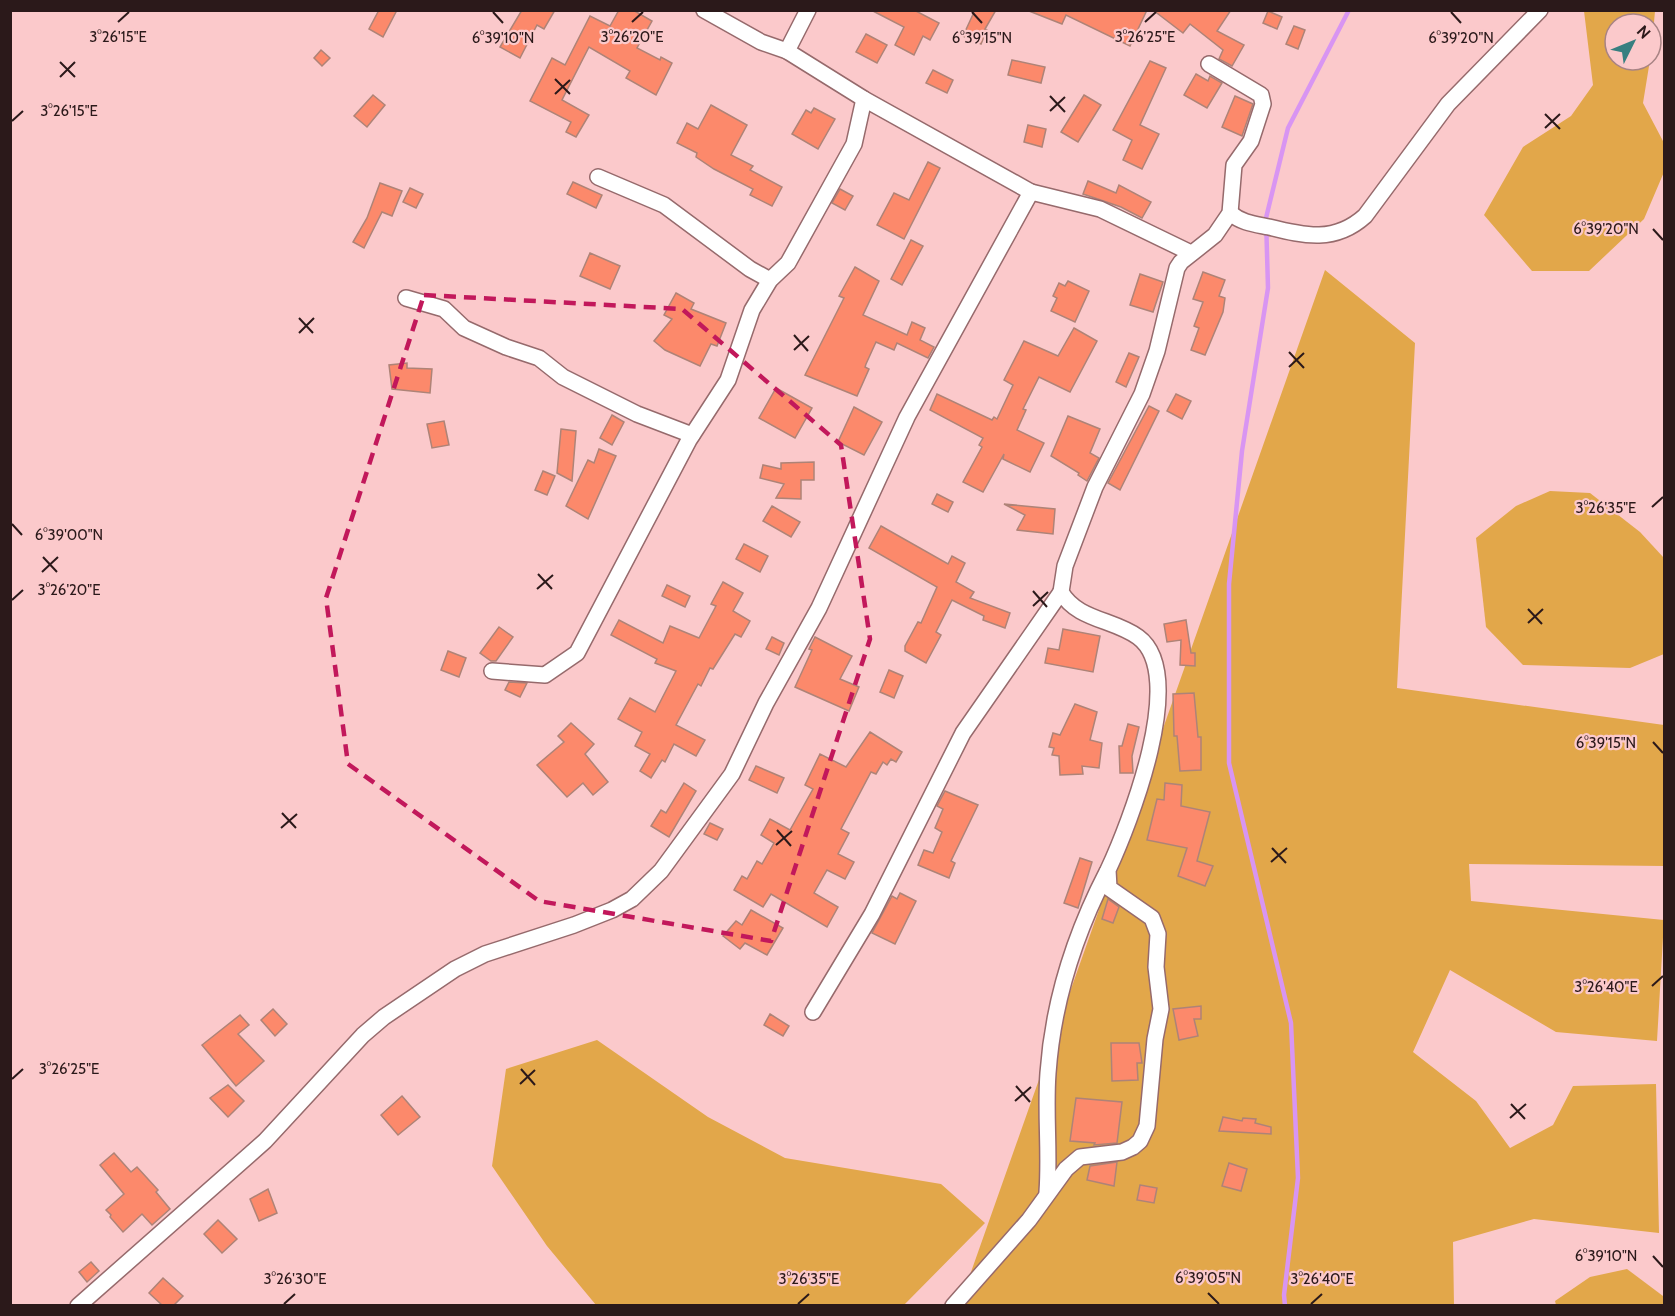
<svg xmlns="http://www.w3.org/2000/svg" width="1675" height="1316" font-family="Cabin,sans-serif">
<rect width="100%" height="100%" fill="#fbc9cb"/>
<g fill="#e2a74a">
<path d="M 1584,11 L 1655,11 L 1651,56 L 1651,24 L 1615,24 L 1615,60 L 1650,60 L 1643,103 L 1664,143 L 1664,172 L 1644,219 L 1589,271 L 1532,271 L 1484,215 L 1523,147 L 1571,116 L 1593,85 Z"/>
<path d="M 1325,270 L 1415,343 L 1397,688 L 1664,725 L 1664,866 L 1469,864 L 1471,901 L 1664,920 L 1657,1041 L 1556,1032 L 1450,970 L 1413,1052 L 1476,1101 L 1510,1148 L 1553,1125 L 1573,1086 L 1656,1084 L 1659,1233 L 1534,1219 L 1453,1242 L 1454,1305 L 959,1306 Z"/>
<path d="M 1550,491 L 1590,493 L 1640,532 L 1664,558 L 1664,654 L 1630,668 L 1523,665 L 1486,627 L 1476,538 L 1516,506 Z"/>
<path d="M 597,1040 L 708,1117 L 785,1158 L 941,1184 L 985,1223 L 904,1305 L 596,1305 L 547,1246 L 492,1166 L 506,1069 Z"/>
<path d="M 1627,1269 L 1663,1296 L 1664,1305 L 1556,1305 L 1555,1301 L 1590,1277 Z"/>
</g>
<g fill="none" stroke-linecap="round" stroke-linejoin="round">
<path stroke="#d895f2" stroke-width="4.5" d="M 1285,1306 L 1284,1295 L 1298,1178 L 1291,1023 L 1229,763 L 1229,584 L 1242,451 L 1268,288 L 1266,218 L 1288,128 L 1349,10"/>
</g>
<g fill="#fc896b" stroke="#ae8377" stroke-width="1.5">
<path d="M 379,10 L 397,10 L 383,37 L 369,29 Z"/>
<path d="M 522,10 L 555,10 L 544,29 L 537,25 L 520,58 L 500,47 Z"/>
<path d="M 619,10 L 633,10 L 652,21 L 637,48 L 660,60 L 661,57 L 672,63 L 656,95 L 626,78 L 630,71 L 589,47 L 562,100 L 589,115 L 576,137 L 566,132 L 571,122 L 530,101 L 552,58 L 565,65 L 590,16 L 610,26 Z"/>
<path d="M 871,10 L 914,10 L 939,23 L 930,40 L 923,36 L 914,55 L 895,45 L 904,27 Z"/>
<path d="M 975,10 L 996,10 L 985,29 L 987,30 L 981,44 L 963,36 Z"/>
<path d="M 1068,10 L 1147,10 L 1130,46 L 1066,15 L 1062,24 L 1029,11 Z"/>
<path d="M 1153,10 L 1231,10 L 1217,31 L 1244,45 L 1232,66 L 1219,59 L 1223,50 L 1190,24 L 1183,33 Z"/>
<path d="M 1268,11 L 1282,17 L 1277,29 L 1263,23 Z"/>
<path d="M 1294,26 L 1305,30 L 1298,49 L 1286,44 Z"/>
<path d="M 866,34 L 887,45 L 877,63 L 856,52 Z"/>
<path d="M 321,50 L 330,58 L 322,66 L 314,58 Z"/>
<path d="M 1012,60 L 1045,67 L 1041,83 L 1008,75 Z"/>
<path d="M 1150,61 L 1166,68 L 1140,125 L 1159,134 L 1142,169 L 1123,160 L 1132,140 L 1113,130 Z"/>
<path d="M 933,70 L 953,80 L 947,93 L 926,83 Z"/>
<path d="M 1196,74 L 1208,81 L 1210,76 L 1222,83 L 1207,108 L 1184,95 Z"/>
<path d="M 373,95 L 385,105 L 367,127 L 354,116 Z"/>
<path d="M 1084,95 L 1101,105 L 1078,142 L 1061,132 Z"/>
<path d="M 1235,96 L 1253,104 L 1242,136 L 1222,127 Z"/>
<path d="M 711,105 L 747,125 L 731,155 L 753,166 L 750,170 L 782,187 L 772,206 L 750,195 L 753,189 L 714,169 L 696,157 L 697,153 L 677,143 L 687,123 L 698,129 Z"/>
<path d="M 814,108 L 835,119 L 818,149 L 792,134 L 806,110 L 811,113 Z"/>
<path d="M 1028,125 L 1046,129 L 1042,147 L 1024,142 Z"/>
<path d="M 928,162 L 940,168 L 904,239 L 877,225 L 894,193 L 909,200 Z"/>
<path d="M 1088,181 L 1116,193 L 1119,185 L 1151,202 L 1142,218 L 1121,207 L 1083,194 Z"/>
<path d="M 573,182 L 602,195 L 596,208 L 567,194 Z"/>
<path d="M 380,183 L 402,191 L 392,216 L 382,212 L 364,248 L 353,242 L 367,218 Z"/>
<path d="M 410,188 L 423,194 L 416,208 L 403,202 Z"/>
<path d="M 840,189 L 853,196 L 845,210 L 832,203 Z"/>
<path d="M 911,240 L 923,246 L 902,285 L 891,279 Z"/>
<path d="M 590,253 L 620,266 L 610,289 L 580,276 Z"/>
<path d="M 855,267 L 879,281 L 863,315 L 907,335 L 912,322 L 925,328 L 920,340 L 934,347 L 928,358 L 897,343 L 894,350 L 876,342 L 866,364 L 865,367 L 869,369 L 857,396 L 805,375 L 844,298 L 839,296 Z"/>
<path d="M 1203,272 L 1225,280 L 1219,296 L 1225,298 L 1223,312 L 1205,355 L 1191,350 L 1199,328 L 1194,326 L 1203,302 L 1193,299 Z"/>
<path d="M 1140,274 L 1163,282 L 1153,312 L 1130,305 Z"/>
<path d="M 1068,281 L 1089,291 L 1075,322 L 1051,311 L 1057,298 L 1053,296 L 1059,283 L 1065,286 Z"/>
<path d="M 676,293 L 694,303 L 691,309 L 726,323 L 717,346 L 711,344 L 700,366 L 665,350 L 654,341 L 672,319 L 664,315 Z"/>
<path d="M 1074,328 L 1097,341 L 1070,392 L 1039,377 L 1023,409 L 1026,410 L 1017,430 L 1044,443 L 1030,472 L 1003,459 L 1004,454 L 983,492 L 963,482 L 982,447 L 979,445 L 983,438 L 930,410 L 937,394 L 992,420 L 994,417 L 997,419 L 1013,385 L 1004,380 L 1024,341 L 1058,356 Z"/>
<path d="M 1129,353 L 1139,357 L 1126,387 L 1116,382 Z"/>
<path d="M 407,363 L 407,368 L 432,369 L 430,393 L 392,389 L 389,365 Z"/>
<path d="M 776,388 L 812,408 L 795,438 L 759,418 Z"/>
<path d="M 1176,394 L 1191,401 L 1182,419 L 1167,411 Z"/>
<path d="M 1149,406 L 1159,411 L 1120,490 L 1108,483 Z"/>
<path d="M 854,407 L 882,422 L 864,455 L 838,442 Z"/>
<path d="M 612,415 L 624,422 L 612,445 L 600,438 Z"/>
<path d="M 1068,416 L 1100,429 L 1090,453 L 1099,458 L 1087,481 L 1078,475 L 1079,473 L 1051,456 Z"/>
<path d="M 444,421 L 449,445 L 432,448 L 427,424 Z"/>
<path d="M 561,429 L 576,431 L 572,481 L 557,473 Z"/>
<path d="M 599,449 L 616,456 L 588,519 L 566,506 L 588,460 L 594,463 Z"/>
<path d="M 814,462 L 814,480 L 801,480 L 801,499 L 776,498 L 784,484 L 760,478 L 763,465 L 781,469 L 781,463 Z"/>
<path d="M 543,471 L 555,476 L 547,495 L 535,490 Z"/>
<path d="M 937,494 L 953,502 L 948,512 L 932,504 Z"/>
<path d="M 1004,504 L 1055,509 L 1053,534 L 1017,530 L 1025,515 Z"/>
<path d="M 772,506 L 800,522 L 791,537 L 763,521 Z"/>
<path d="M 881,526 L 948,564 L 952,556 L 965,563 L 956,582 L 974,592 L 970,598 L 1010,613 L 1005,628 L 983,620 L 984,616 L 952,600 L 936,632 L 941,635 L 926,663 L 905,651 L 905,646 L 918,622 L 921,623 L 937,587 L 869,548 Z"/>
<path d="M 744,544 L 768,556 L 760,572 L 736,559 Z"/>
<path d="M 723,582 L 743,593 L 733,611 L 750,621 L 741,637 L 735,634 L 713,669 L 710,668 L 701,686 L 698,684 L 676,725 L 705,740 L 696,756 L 674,744 L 665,762 L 662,760 L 651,778 L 640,771 L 650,754 L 635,746 L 642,732 L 618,719 L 630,698 L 655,712 L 676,671 L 655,663 L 657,659 L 611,635 L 619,620 L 663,643 L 670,626 L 699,638 L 716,606 L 711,604 Z"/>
<path d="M 667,585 L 690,596 L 685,607 L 662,596 Z"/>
<path d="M 1186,620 L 1191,653 L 1195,653 L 1195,666 L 1180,665 L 1181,640 L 1167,642 L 1164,624 Z"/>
<path d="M 499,627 L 513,637 L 496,661 L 491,661 L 480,653 Z"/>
<path d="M 1063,629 L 1100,636 L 1093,672 L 1045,663 L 1048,648 L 1059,650 Z"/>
<path d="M 772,637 L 784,643 L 779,655 L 766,649 Z"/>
<path d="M 815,637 L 852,656 L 840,679 L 859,687 L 849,711 L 795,687 L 812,650 L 809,649 Z"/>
<path d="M 448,651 L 466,658 L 459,677 L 441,670 Z"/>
<path d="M 889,670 L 903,676 L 894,698 L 880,692 Z"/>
<path d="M 509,682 L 527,683 L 520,697 L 505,690 Z"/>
<path d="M 1194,693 L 1198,737 L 1201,737 L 1201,770 L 1180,771 L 1177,736 L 1174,736 L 1173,694 Z"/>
<path d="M 1075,704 L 1097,712 L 1090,740 L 1102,743 L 1099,768 L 1082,766 L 1083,774 L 1060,775 L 1059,756 L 1052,755 L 1054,748 L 1049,747 L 1053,733 L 1060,735 Z"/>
<path d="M 571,723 L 594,744 L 585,754 L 608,782 L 593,795 L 583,783 L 567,797 L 537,765 L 564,742 L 558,736 Z"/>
<path d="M 1128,724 L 1139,727 L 1132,756 L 1133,773 L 1120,773 L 1119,746 L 1122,746 Z"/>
<path d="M 870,732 L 902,752 L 896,762 L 891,759 L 887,765 L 883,762 L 876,774 L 871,772 L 841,829 L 849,833 L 838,854 L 854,862 L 845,879 L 827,870 L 814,893 L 838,907 L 827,927 L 771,894 L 763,907 L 734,890 L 742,876 L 747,879 L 757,861 L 762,864 L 774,843 L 761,835 L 770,819 L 790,830 L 813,789 L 805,785 L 820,754 L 846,767 Z"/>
<path d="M 756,766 L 784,778 L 777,793 L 749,780 Z"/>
<path d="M 684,783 L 696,791 L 669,837 L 651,826 L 661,810 L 666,813 Z"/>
<path d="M 1165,783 L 1182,785 L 1181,806 L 1210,812 L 1197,861 L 1213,866 L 1205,886 L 1178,876 L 1187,848 L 1147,840 L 1157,799 L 1164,800 Z"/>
<path d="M 945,791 L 978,805 L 951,861 L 955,863 L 949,878 L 918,865 L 924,850 L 933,853 L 942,832 L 935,828 L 943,809 L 937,806 Z"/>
<path d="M 710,823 L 723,829 L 717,840 L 704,834 Z"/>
<path d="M 1080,858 L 1092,862 L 1078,908 L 1064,903 Z"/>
<path d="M 900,893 L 916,901 L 895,944 L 872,933 L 892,896 L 897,899 Z"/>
<path d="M 1108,899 L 1119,907 L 1113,923 L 1102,919 Z"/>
<path d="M 751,910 L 783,928 L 767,955 L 745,943 L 740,949 L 723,936 L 736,921 L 742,925 Z"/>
<path d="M 1201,1006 L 1201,1019 L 1194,1019 L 1198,1036 L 1179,1040 L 1173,1009 Z"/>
<path d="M 273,1009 L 287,1024 L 275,1036 L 261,1020 Z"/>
<path d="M 770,1014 L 789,1026 L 783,1036 L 764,1025 Z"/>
<path d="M 240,1015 L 249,1025 L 238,1034 L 264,1061 L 236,1086 L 202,1045 Z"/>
<path d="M 1111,1043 L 1139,1043 L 1142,1063 L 1137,1063 L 1138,1080 L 1112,1081 Z"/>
<path d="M 228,1085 L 244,1101 L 228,1117 L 210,1098 Z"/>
<path d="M 402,1096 L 420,1117 L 398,1135 L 381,1115 Z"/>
<path d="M 1076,1098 L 1122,1102 L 1117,1143 L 1094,1145 L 1095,1143 L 1070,1141 Z"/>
<path d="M 1223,1117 L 1242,1121 L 1243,1118 L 1256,1119 L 1255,1123 L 1271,1127 L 1271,1134 L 1219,1131 Z"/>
<path d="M 114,1153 L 131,1172 L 137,1167 L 158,1190 L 156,1192 L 170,1209 L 152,1225 L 142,1214 L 123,1232 L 110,1217 L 111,1215 L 106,1210 L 124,1194 L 100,1165 Z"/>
<path d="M 1117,1162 L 1114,1186 L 1087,1180 L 1090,1166 Z"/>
<path d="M 1229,1163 L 1247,1169 L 1241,1191 L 1222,1186 Z"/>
<path d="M 1140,1185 L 1157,1188 L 1154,1203 L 1137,1200 Z"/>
<path d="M 268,1189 L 277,1213 L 259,1221 L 250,1199 Z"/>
<path d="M 218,1220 L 237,1239 L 222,1253 L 204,1234 Z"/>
<path d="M 91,1262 L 99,1271 L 87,1282 L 79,1272 Z"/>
<path d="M 163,1278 L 183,1296 L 174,1305 L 162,1305 L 149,1293 Z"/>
</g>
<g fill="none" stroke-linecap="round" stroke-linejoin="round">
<g stroke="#966a6c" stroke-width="18">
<g id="street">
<path d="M 704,10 L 761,42 L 787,51 L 864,99 L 1031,192 L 1100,209 L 1191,253"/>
<path d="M 787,51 L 808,10"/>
<path d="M 598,177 L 664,205 L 750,269 L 770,280"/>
<path d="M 1230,213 C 1242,223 1254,224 1269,227 C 1305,236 1335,243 1365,216 L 1448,104 L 1540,10"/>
<path d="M 406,298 L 444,309 L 464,328 L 506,347 L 539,358 L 563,377 L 637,414 L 692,435"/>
<path d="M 492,671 L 545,675 L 577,653 L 689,440 L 728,380 L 752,310 L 770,280 L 788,263 L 854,144 L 864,99"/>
<path d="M 813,1012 L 872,914 L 963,733 L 1061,592"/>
<path d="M 1047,1192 C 1050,1152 1045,1113 1048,1073 C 1053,1002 1075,934 1107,872"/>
<path d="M 78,1306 L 265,1141 L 363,1035 L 384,1017 L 455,969 L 485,954 L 574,925 L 612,910 L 632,899 L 661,871 L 732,774 L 766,703 L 819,608 L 907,417 L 1031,192"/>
<path d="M 953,1306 L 1029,1220 L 1066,1169 L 1080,1157 L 1122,1152 L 1133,1147 L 1140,1141 L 1147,1126 L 1155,1039 L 1161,1009 L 1156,967 L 1158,934 L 1152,918 L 1109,888 L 1108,870 C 1129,825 1189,674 1138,637 C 1113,619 1077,620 1061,592 L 1065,566 L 1095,487 L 1142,394 L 1157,351 L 1177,268 L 1181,262 L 1215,235 L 1230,213 L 1234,165 L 1251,141 L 1263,104 L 1261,95 L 1209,64"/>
</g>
</g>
<use href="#street" stroke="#fff" stroke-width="15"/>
</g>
<path fill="none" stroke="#c2185b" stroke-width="4.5" stroke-dasharray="12 8" stroke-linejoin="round" d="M 424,295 L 682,309 L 841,445 L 870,639 L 771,941 L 539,901 L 348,764 L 326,598 Z"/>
<path fill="none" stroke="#2b191a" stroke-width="2" d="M 493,12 L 503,23M 972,12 L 982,23M 1451,12 L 1461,23M 118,22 L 129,12M 632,22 L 643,12M 1145,22 L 1156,12M 60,62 L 75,77M 60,77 L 75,62M 555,79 L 570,94M 555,94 L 570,80M 1050,96 L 1065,112M 1050,111 L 1065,97M 1545,114 L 1560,129M 12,121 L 23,111M 1545,128 L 1560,114M 1653,229 L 1663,240M 299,318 L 313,333M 299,333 L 314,318M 794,335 L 808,351M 794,350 L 809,336M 1289,352 L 1304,368M 1289,367 L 1304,353M 1652,507 L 1663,497M 12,524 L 22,535M 43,557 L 57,572M 42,572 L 58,557M 538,574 L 552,589M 537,589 L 553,575M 1033,591 L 1047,607M 12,600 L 23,590M 1033,606 L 1048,592M 1528,609 L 1542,624M 1528,623 L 1543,609M 1653,742 L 1663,753M 282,813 L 296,828M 281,828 L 297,814M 777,830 L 791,846M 776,845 L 792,831M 1272,848 L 1286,863M 1271,862 L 1287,848M 1652,986 L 1663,976M 521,1069 L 535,1085M 12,1079 L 23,1069M 520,1084 L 535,1070M 1016,1086 L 1030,1102M 1015,1101 L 1031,1087M 1511,1104 L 1525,1119M 1510,1118 L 1526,1104M 1653,1256 L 1663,1267M 1208,1293 L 1219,1304M 284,1304 L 295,1294M 798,1304 L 809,1294M 1311,1304 L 1322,1294"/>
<g font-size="15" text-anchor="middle" fill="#2b191a" stroke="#fbc9cb" stroke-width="4.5" stroke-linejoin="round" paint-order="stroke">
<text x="118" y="42">3°26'15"E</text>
<text x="632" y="42">3°26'20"E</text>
<text x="1145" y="42">3°26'25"E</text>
<text x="503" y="43">6°39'10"N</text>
<text x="982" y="43">6°39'15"N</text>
<text x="1461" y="43">6°39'20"N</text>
<text x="69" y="116">3°26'15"E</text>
<text x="1606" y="234">6°39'20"N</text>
<text x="1606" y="513">3°26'35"E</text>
<text x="69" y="540">6°39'00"N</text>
<text x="69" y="595">3°26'20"E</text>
<text x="1606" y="748">6°39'15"N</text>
<text x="1606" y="992">3°26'40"E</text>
<text x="69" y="1074">3°26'25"E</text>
<text x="1606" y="1261">6°39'10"N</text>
<text x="1208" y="1283">6°39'05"N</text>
<text x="295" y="1284">3°26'30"E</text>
<text x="809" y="1284">3°26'35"E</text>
<text x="1322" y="1284">3°26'40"E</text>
</g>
<rect width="1675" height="1316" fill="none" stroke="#2b191a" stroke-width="24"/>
<g transform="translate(1633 42) rotate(47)"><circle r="28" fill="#fbc9cb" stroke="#a88384" stroke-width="1.5"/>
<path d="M0-4.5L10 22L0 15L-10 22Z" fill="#377f80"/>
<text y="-9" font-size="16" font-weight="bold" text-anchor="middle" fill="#2b191a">N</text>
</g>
</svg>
